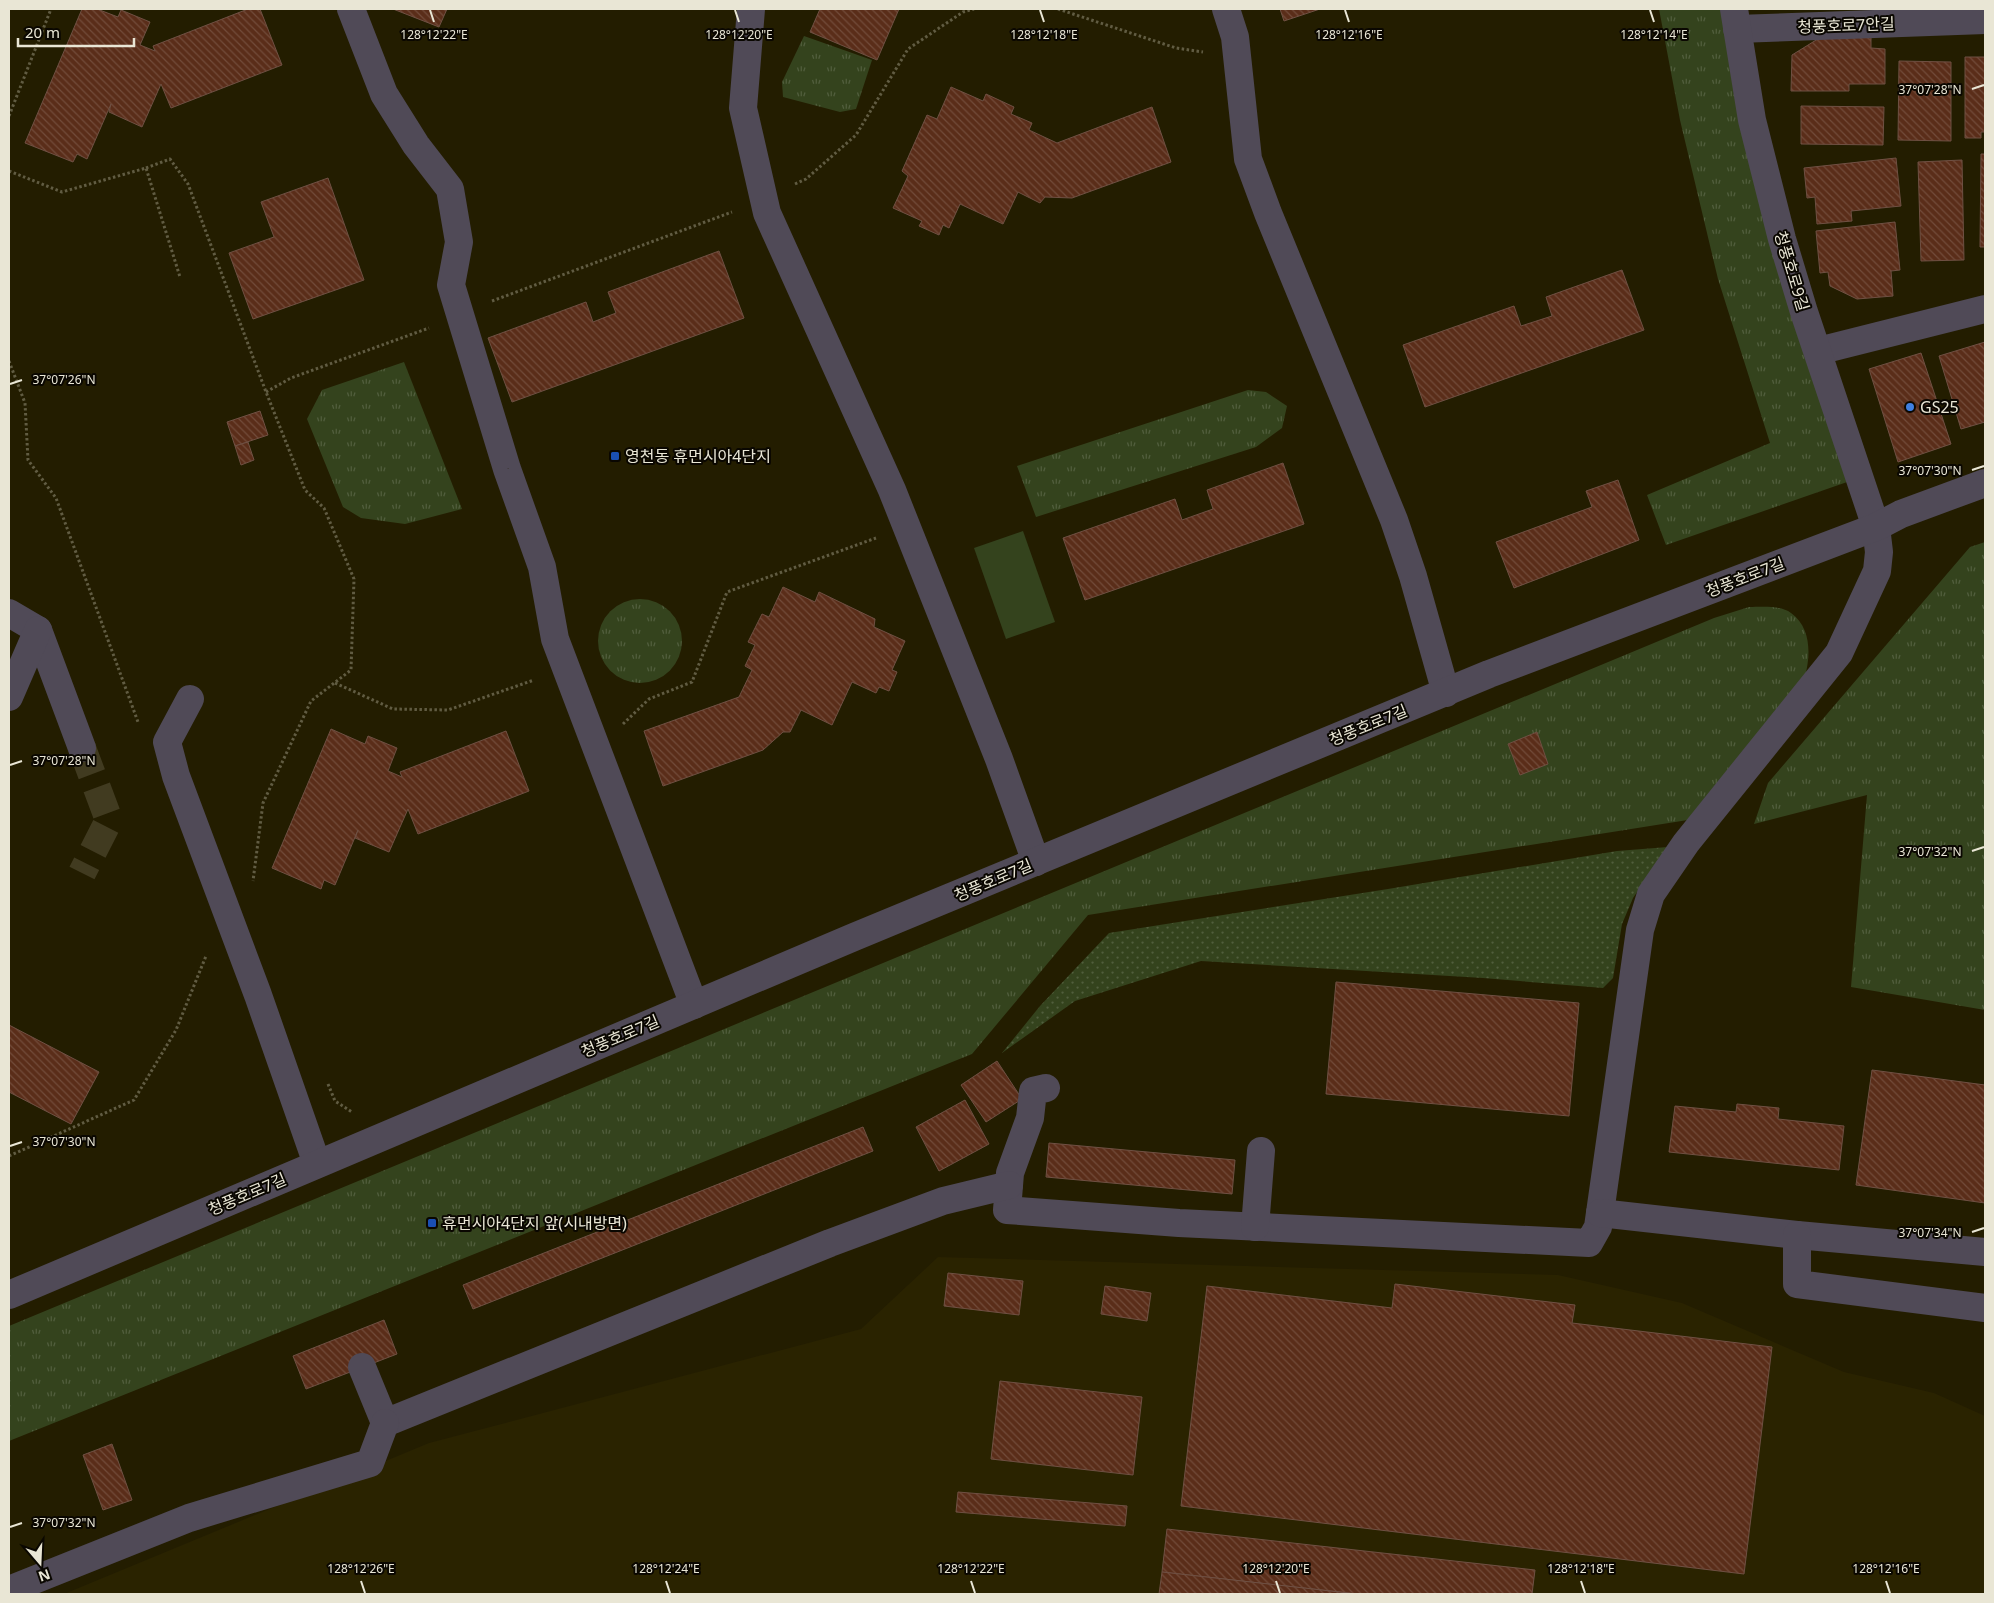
<svg xmlns="http://www.w3.org/2000/svg" width="1994" height="1603" font-family="'Noto Sans','Noto Sans KR',sans-serif">
<defs>
<pattern id="grass-dots" width="8" height="8" patternUnits="userSpaceOnUse" patternTransform="scale(1.25)"><rect width="8" height="8" fill="#34431d"/><path d="M2 2h.1M6 6h.1" fill="none" stroke="#515e3d" stroke-width="1.8" stroke-linecap="round"/></pattern>
<pattern id="park-tufts" width="24" height="20" patternUnits="userSpaceOnUse" patternTransform="scale(1.25)"><rect width="24" height="20" fill="#34431d"/><path d="M3 7l-1-3M5 7V3M7 7l1-3M15 17l-1-3M17 17v-4M19 17l1-3" fill="none" stroke="#515e3d"/></pattern>
<pattern id="building-back-hatch" width="6" height="6" patternUnits="userSpaceOnUse" patternTransform="scale(1.25)"><rect width="6" height="6" fill="#5a2d19"/><path d="M-1 5l2 2M0 0l6 6M5-1l2 2" fill="none" stroke="#724b3a"/></pattern>
</defs>
<rect width="100%" height="100%" fill="#231d00"/>
<path fill="#2a2300" d="M 938,1257 L 1558,1275 L 1682,1303 L 1844,1372 L 1934,1393 L 1985,1416 L 1985,1594 L 64,1594 L 429,1443 L 861,1329 Z"/>
<path fill="url(#grass-dots)" d="M 1668,847 L 1633,898 L 1622,924 L 1613,978 L 1603,988 L 1483,978 L 1201,961 L 1075,1001 L 1002,1053 L 1040,1006 L 1109,933 L 1388,889 L 1617,851 Z"/>
<g fill="url(#park-tufts)">
<path d="M 1659,9 L 1725,9 L 1850,481 L 1666,545 L 1647,495 L 1770,443 L 1718,279 L 1680,120 Z"/>
<path d="M 804,36 L 872,60 L 856,109 L 840,112 L 783,97 L 782,82 Z"/>
<path d="M 404,362 L 462,509 L 405,524 L 361,518 L 343,507 L 307,419 L 322,390 Z"/>
<path d="M 1248,390 L 1266,392 L 1287,406 L 1282,428 L 1256,447 L 1036,517 L 1017,466 Z"/>
<path d="M 1985,542 L 1985,1010 L 1851,987 L 1867,795 L 1754,824 L 1768,783 L 1970,547 Z"/>
<circle cx="640" cy="641" r="42"/>
<path d="M 1749,607 C 1762,607 1780,605 1791,613 C 1814,630 1810,661 1803,684 L 1694,819 L 1088,915 L 972,1054 L 9,1441 L 9,1326 L 1714,618 Z"/>
</g>
<path fill="#34431d" d="M 1023,531 L 1055,622 L 1006,639 L 974,548 Z"/>
<g fill="url(#building-back-hatch)" stroke="#6f5043">
<path d="M 82,9 L 97,9 L 118,17 L 121,10 L 150,22 L 140,45 L 155,51 L 153,46 L 248,9 L 260,9 L 282,65 L 171,108 L 161,84 L 142,127 L 109,112 L 111,104 L 87,159 L 77,154 L 73,162 L 25,143 Z"/>
<path d="M 393,9 L 447,9 L 439,27 Z"/>
<path d="M 820,9 L 899,9 L 877,60 L 810,32 Z"/>
<path d="M 1280,9 L 1320,9 L 1284,21 Z"/>
<path d="M 1821,37 L 1871,37 L 1871,48 L 1885,49 L 1885,84 L 1849,84 L 1849,91 L 1791,91 L 1792,55 Z"/>
<path d="M 1965,57 L 1985,57 L 1985,132 L 1981,132 L 1981,138 L 1965,138 Z"/>
<path d="M 1899,61 L 1951,62 L 1951,141 L 1898,140 Z"/>
<path d="M 951,87 L 983,101 L 986,94 L 1014,107 L 1011,114 L 1032,123 L 1029,130 L 1057,143 L 1152,107 L 1171,162 L 1072,198 L 1045,197 L 1040,203 L 1018,192 L 1003,224 L 960,204 L 949,228 L 943,225 L 939,235 L 919,226 L 922,221 L 893,208 L 908,176 L 902,171 L 927,115 L 937,119 Z"/>
<path d="M 1801,106 L 1884,107 L 1883,145 L 1801,144 Z"/>
<path d="M 1981,154 L 1985,154 L 1985,247 L 1980,247 Z"/>
<path d="M 1896,158 L 1901,206 L 1851,211 L 1852,221 L 1817,224 L 1815,197 L 1807,198 L 1804,168 Z"/>
<path d="M 1962,160 L 1964,260 L 1921,261 L 1918,162 Z"/>
<path d="M 328,178 L 364,280 L 253,319 L 229,253 L 274,237 L 261,202 Z"/>
<path d="M 1895,222 L 1900,270 L 1891,271 L 1893,296 L 1857,299 L 1830,286 L 1828,272 L 1820,273 L 1816,231 Z"/>
<path d="M 719,251 L 744,318 L 512,402 L 488,338 L 586,302 L 593,322 L 616,313 L 608,292 Z"/>
<path d="M 1622,270 L 1644,330 L 1425,407 L 1403,345 L 1514,306 L 1521,326 L 1552,316 L 1546,297 Z"/>
<path d="M 1985,342 L 1985,422 L 1961,429 L 1939,356 Z"/>
<path d="M 1921,353 L 1951,444 L 1898,462 L 1869,369 Z"/>
<path d="M 260,411 L 268,435 L 235,446 L 227,422 Z"/>
<path d="M 248,442 L 254,460 L 241,465 L 235,446 Z"/>
<path d="M 1283,463 L 1304,524 L 1085,600 L 1063,538 L 1175,499 L 1182,520 L 1213,509 L 1207,490 Z"/>
<path d="M 1618,480 L 1639,540 L 1514,588 L 1496,542 L 1592,507 L 1586,491 Z"/>
<path d="M 783,587 L 815,602 L 819,592 L 875,619 L 874,627 L 905,641 L 892,670 L 897,672 L 889,691 L 879,687 L 876,693 L 852,682 L 832,725 L 801,710 L 790,732 L 783,732 L 763,750 L 663,786 L 644,731 L 739,697 L 752,670 L 745,666 L 755,645 L 748,642 L 762,614 L 769,617 Z"/>
<path d="M 331,729 L 365,744 L 368,736 L 397,748 L 388,771 L 402,777 L 400,772 L 506,731 L 529,791 L 418,834 L 408,809 L 389,852 L 355,838 L 358,830 L 335,885 L 324,880 L 321,889 L 272,868 Z"/>
<path d="M 1537,732 L 1548,764 L 1520,775 L 1508,744 Z"/>
<path d="M 1336,982 L 1579,1003 L 1569,1116 L 1326,1094 Z"/>
<path d="M 9,1025 L 99,1072 L 71,1124 L 9,1092 Z"/>
<path d="M 997,1061 L 1022,1099 L 986,1122 L 961,1085 Z"/>
<path d="M 1872,1070 L 1985,1085 L 1985,1203 L 1856,1185 Z"/>
<path d="M 965,1100 L 989,1144 L 939,1171 L 916,1127 Z"/>
<path d="M 1737,1104 L 1779,1108 L 1778,1119 L 1844,1126 L 1839,1170 L 1669,1152 L 1675,1106 L 1736,1112 Z"/>
<path d="M 863,1127 L 873,1151 L 473,1309 L 463,1285 Z"/>
<path d="M 1049,1143 L 1235,1160 L 1232,1194 L 1046,1177 Z"/>
<path d="M 948,1273 L 1023,1281 L 1019,1315 L 944,1306 Z"/>
<path d="M 1395,1284 L 1575,1305 L 1572,1323 L 1772,1347 L 1744,1574 L 1181,1506 L 1207,1286 L 1392,1308 Z"/>
<path d="M 1105,1286 L 1151,1293 L 1147,1321 L 1101,1314 Z"/>
<path d="M 384,1320 L 397,1354 L 306,1389 L 293,1356 Z"/>
<path d="M 1000,1381 L 1142,1397 L 1133,1475 L 991,1459 Z"/>
<path d="M 112,1444 L 132,1500 L 103,1510 L 83,1455 Z"/>
<path d="M 958,1492 L 1127,1506 L 1125,1526 L 956,1512 Z"/>
<path d="M 1167,1529 L 1535,1570 L 1532,1594 L 1357,1594 L 1162,1572 Z"/>
<path d="M 1162,1572 L 1357,1594 L 1159,1594 Z"/>
</g>
<g fill="none" stroke-linecap="round" stroke-linejoin="round">
<path stroke="#413b20" stroke-width="28" stroke-dasharray="28 14" stroke-linecap="butt" d="M 82,748 L 109,820 L 82,873"/>
<g stroke="#615c42" stroke-width="3" stroke-dasharray="2.5 2.5" stroke-linecap="butt">
<path d="M 1058,9 L 1176,48 L 1203,52"/>
<path d="M 9,116 L 51,9"/>
<path d="M 146,168 L 170,159 L 188,184 L 266,392 L 305,490 L 324,508 L 354,579 L 351,670 L 311,701 L 263,803 L 253,881"/>
<path d="M 9,171 L 62,192 L 146,168 L 180,277"/>
<path d="M 795,184 L 806,179 L 856,135 L 908,49 L 963,12 L 974,9"/>
<path d="M 492,301 L 732,212"/>
<path d="M 9,361 L 25,403 L 28,460 L 56,498 L 138,722"/>
<path d="M 266,392 L 291,378 L 429,328"/>
<path d="M 335,683 L 393,709 L 448,710 L 534,680"/>
<path d="M 623,724 L 649,699 L 692,682 L 727,592 L 876,538"/>
<path d="M 328,1084 L 335,1101 L 352,1112"/>
<path d="M 9,1156 L 134,1100 L 176,1030 L 206,956"/>
</g>
<g stroke="#504a57" stroke-width="28">
<path d="M 351,9 L 384,94 L 416,145 L 450,189 L 459,242 L 451,285 L 507,469 L 542,567 L 555,639 L 694,1005"/>
<path d="M 751,9 L 743,108 L 767,213 L 892,490 L 999,759 L 1036,862"/>
<path d="M 1226,9 L 1235,37 L 1248,159 L 1268,213 L 1394,520 L 1413,576 L 1446,693"/>
<path d="M 1737,29 L 1985,20"/>
<path d="M 1818,351 L 1985,309"/>
<path d="M 9,613 L 38,630 L 82,748"/>
<path d="M 9,697 L 38,630"/>
<path d="M 190,699 L 167,742 L 176,776 L 258,995 L 317,1164"/>
<path d="M 1046,1088 L 1033,1091 L 1030,1118 L 1010,1173 L 1007,1210 L 1179,1223 L 1589,1243 L 1598,1227 L 1640,930 L 1651,894 L 1686,843 L 1839,653 L 1877,571 L 1879,552 L 1876,527 L 1804,312 L 1782,239 L 1752,120 L 1734,9"/>
<path d="M 1600,1213 L 1797,1235 L 1985,1252"/>
<path d="M 1255,1227 L 1261,1151"/>
<path d="M 1797,1235 L 1797,1284 L 1985,1308"/>
<path d="M 9,1295 L 854,937 L 1489,674 L 1876,527 L 1901,514 L 1985,483"/>
<path d="M 362,1367 L 385,1423 L 830,1243 L 943,1201 L 1009,1185"/>
<path d="M 9,1590 L 189,1518 L 370,1463 L 385,1423"/>
</g>
</g>
<path fill="none" stroke="#e9e6d5" stroke-width="2" d="M 430,10 L 434,22M 735,10 L 739,22M 1040,10 L 1044,22M 1345,10 L 1349,22M 1650,10 L 1654,22M 1972,89 L 1984,85M 10,384 L 22,380M 1972,470 L 1984,466M 10,765 L 22,761M 1972,851 L 1984,847M 10,1146 L 22,1142M 1972,1232 L 1984,1228M 10,1527 L 22,1523M 361,1581 L 365,1593M 666,1581 L 670,1593M 971,1581 L 975,1593M 1276,1581 L 1280,1593M 1581,1581 L 1585,1593M 1886,1581 L 1890,1593"/>
<circle fill="#3f7fe0" stroke="#0a0701" stroke-width="2" cx="1910" cy="407" r="5"/>
<g fill="#1a4fb4" stroke="#0a0701" stroke-width="2">
<rect x="610" y="451" width="10" height="10" rx="2.5"/>
<rect x="427" y="1218" width="10" height="10" rx="2.5"/>
</g>
<g text-anchor="middle" dominant-baseline="central" stroke-width="4" stroke-linejoin="round" paint-order="stroke">
<g font-size="16" fill="#e9e6d5" stroke="#0a0701">
<text transform="translate(1846 25) rotate(-2)">청풍호로7안길</text>
<text transform="translate(1792 271) rotate(73)">청풍호로9길</text>
<text transform="translate(1745 577) rotate(-21)">청풍호로7길</text>
<text transform="translate(1368 725) rotate(-22)">청풍호로7길</text>
<text transform="translate(993 880) rotate(-23)">청풍호로7길</text>
<text transform="translate(620 1036) rotate(-23)">청풍호로7길</text>
<text transform="translate(247 1194) rotate(-23)">청풍호로7길</text>
</g>
<g font-size="16" fill="#e9e6d5" stroke="#0a0701" text-anchor="start">
<text x="1920" y="407">GS25</text>
<text x="625" y="456">영천동 휴먼시아4단지</text>
<text x="442" y="1223">휴먼시아4단지 앞(시내방면)</text>
</g>
</g>
<g font-size="12" text-anchor="middle" fill="#e9e6d5" stroke="#0a0701" stroke-width="4" stroke-linejoin="round" paint-order="stroke">
<text x="1654" y="39">128°12'14"E</text>
<text x="434" y="39">128°12'22"E</text>
<text x="739" y="39">128°12'20"E</text>
<text x="1044" y="39">128°12'18"E</text>
<text x="1349" y="39">128°12'16"E</text>
<text x="1930" y="94">37°07'28"N</text>
<text x="64" y="384">37°07'26"N</text>
<text x="1930" y="475">37°07'30"N</text>
<text x="64" y="765">37°07'28"N</text>
<text x="1930" y="856">37°07'32"N</text>
<text x="64" y="1146">37°07'30"N</text>
<text x="1930" y="1237">37°07'34"N</text>
<text x="64" y="1527">37°07'32"N</text>
<text x="361" y="1573">128°12'26"E</text>
<text x="666" y="1573">128°12'24"E</text>
<text x="971" y="1573">128°12'22"E</text>
<text x="1276" y="1573">128°12'20"E</text>
<text x="1581" y="1573">128°12'18"E</text>
<text x="1886" y="1573">128°12'16"E</text>
</g>
<rect width="1994" height="1603" fill="none" stroke="#e9e6d5" stroke-width="20"/>
<g transform="translate(40 1563) rotate(161)" stroke="#0a0701" stroke-width="4" paint-order="stroke">
<path d="M0-4L9 19L0 12L-9 19Z" fill="#e9e6d5"/>
<text y="-8" font-size="14" font-weight="bold" text-anchor="middle" fill="#e9e6d5">N</text>
</g>
<path d="M18 38v8h116v-8" fill="none" stroke="#e9e6d5" stroke-width="2.5"/>
<text x="25" y="38" font-size="15" fill="#e9e6d5" stroke="#0a0701" stroke-width="4" paint-order="stroke">20 m</text>
</svg>
